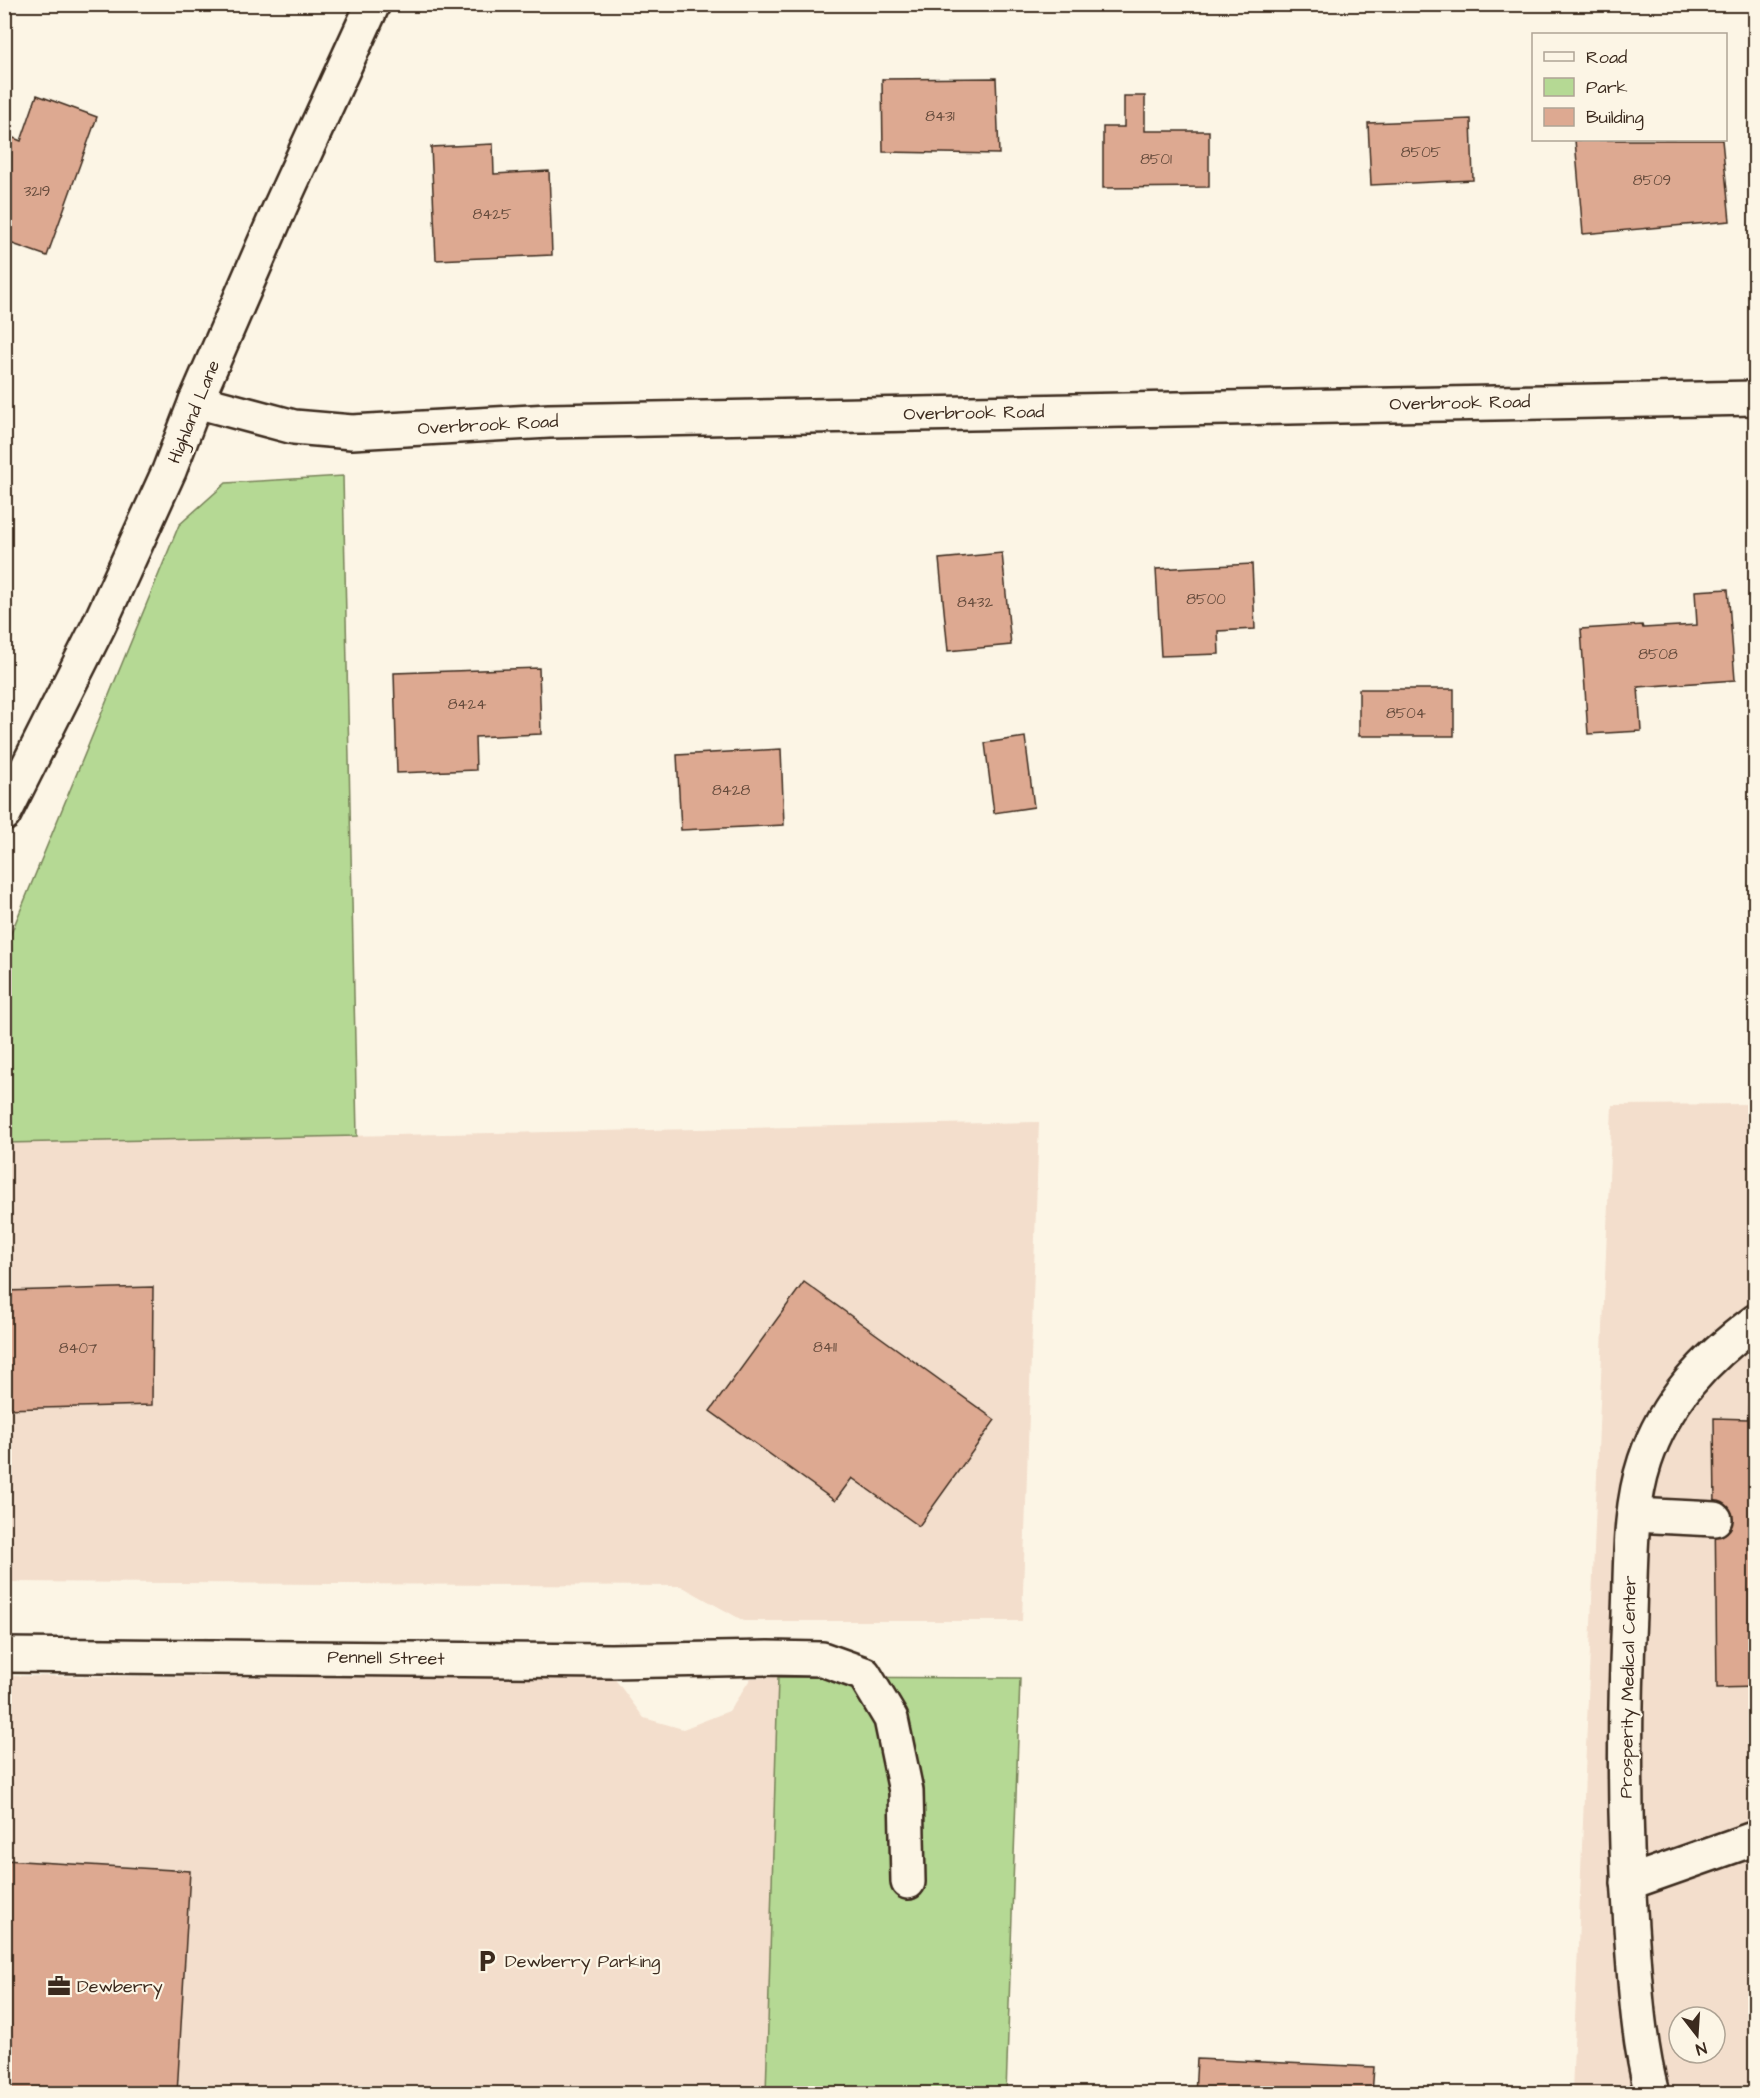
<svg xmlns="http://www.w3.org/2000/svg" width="1760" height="2098" font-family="'Architects Daughter',sans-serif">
<rect width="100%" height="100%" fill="#fcf5e5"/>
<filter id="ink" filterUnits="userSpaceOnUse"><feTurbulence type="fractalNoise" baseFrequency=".0167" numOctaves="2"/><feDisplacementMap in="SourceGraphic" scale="12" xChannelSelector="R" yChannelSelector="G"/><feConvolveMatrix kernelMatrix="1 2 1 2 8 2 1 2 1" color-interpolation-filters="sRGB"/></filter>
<g filter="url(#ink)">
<g fill="#f3decc" fill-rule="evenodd">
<path d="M 1755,1104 L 1755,2093 L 1572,2094 L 1612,1105 ZM 1679,2017 L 1715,2017 L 1715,2053 L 1679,2053 Z"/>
<path d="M 1039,1122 L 1022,1621 L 744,1621 L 681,1586 L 5,1582 L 4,1143 Z"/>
<path d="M 5,1676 L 614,1678 L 644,1718 L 683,1729 L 729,1711 L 751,1678 L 778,1677 L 766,2093 L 5,2094 Z"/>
</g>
<g fill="#b5d994" stroke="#788259" stroke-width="1.5">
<path d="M 343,476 L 357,1136 L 5,1143 L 5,948 L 179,525 L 226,483 Z"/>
<path d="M 778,1677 L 1020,1678 L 1006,2093 L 766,2094 Z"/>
</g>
<g fill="#dda991" stroke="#3b2a1e" stroke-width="1.5">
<path d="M 996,78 L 999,154 L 883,152 L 882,79 Z"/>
<path d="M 37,95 L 97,117 L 47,256 L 4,241 L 4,140 L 6,135 L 21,141 Z"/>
<path d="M 1124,96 L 1145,96 L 1145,131 L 1209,131 L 1209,187 L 1103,188 L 1103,127 L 1124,127 Z"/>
<path d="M 1471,119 L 1473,180 L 1371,185 L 1368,123 Z"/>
<path d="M 1575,140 L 1722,140 L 1730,221 L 1583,234 Z"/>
<path d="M 493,144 L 494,174 L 549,171 L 552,255 L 436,260 L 431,147 Z"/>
<path d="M 1002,553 L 1011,645 L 948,651 L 939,559 Z"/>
<path d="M 1252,564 L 1255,629 L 1218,631 L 1219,654 L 1161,656 L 1156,569 Z"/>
<path d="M 1728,589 L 1735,680 L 1638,687 L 1641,731 L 1588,734 L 1581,629 L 1642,625 L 1643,628 L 1697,625 L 1695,591 Z"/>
<path d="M 539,668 L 541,734 L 475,737 L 476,770 L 397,773 L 394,673 Z"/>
<rect x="1359" y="689" width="95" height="47"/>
<path d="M 1025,737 L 1034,807 L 994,813 L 985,743 Z"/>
<path d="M 781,749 L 784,825 L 681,830 L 677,755 Z"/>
<path d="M 804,1282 L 995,1420 L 919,1526 L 852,1478 L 835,1501 L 710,1411 Z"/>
<path d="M 153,1287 L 152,1405 L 4,1409 L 4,1291 Z"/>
<path d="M 1756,1376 L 1756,1687 L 1717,1688 L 1714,1418 L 1748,1419 L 1750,1377 Z"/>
<path d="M 4,1860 L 190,1871 L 177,2094 L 4,2094 Z"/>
<path d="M 1197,2059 L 1374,2067 L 1372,2094 L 1195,2094 Z"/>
</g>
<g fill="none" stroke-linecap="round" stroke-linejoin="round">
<g stroke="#3b2a1e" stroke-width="38">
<g id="minor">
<path d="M 196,401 L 294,427 L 352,432 L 549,421 L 1756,398"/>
<path d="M 4,814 L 99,625 L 169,471 L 196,401 L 281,205 L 373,4"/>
<path d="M 1634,1515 L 1715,1519"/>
<path d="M 4,1655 L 611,1661 L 768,1658 L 822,1659 L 864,1674 L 891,1719 L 906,1791 L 908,1882"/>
<path d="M 1628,1883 L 1756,1838"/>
<path d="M 1652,2094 C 1638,2040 1635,1983 1631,1927 C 1624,1823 1624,1718 1629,1614 C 1631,1564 1629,1509 1645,1461 C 1665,1401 1706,1358 1756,1321"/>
</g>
</g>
<use href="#minor" stroke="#fcf5e5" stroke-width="33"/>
</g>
</g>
<defs>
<g id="parking-bare" transform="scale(1.8)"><path d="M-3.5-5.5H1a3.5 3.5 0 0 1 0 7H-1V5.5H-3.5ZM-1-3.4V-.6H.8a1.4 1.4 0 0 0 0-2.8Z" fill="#3b2a1e" stroke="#fcf5e5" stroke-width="2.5" paint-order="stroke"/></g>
<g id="office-bare" transform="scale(1.8)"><path d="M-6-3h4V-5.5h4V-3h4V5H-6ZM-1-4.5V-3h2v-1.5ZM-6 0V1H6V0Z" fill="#3b2a1e" stroke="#fcf5e5" stroke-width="2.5" paint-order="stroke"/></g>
</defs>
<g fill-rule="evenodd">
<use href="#parking-bare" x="487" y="1961"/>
<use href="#office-bare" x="59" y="1986"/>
</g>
<g text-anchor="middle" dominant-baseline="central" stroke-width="4.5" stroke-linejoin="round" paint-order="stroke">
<g font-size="15" fill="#644a3b">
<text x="940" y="116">8431</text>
<text x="1421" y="152">8505</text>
<text x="1156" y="159">8501</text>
<text x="1652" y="180">8509</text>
<text x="37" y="191">3219</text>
<text x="492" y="214">8425</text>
<text x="1206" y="599">8500</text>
<text x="975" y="602">8432</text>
<text x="1658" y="654">8508</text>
<text x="467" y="704">8424</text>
<text x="1406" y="713">8504</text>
<text x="731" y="790">8428</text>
<text x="825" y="1347">8411</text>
<text x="78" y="1348">8407</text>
</g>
<g font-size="18" fill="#3b2a1e" stroke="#fcf5e5">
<text transform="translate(1460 403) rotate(-1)">Overbrook Road</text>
<text transform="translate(194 412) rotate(-68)">Highland Lane</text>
<text transform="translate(974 413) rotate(-1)">Overbrook Road</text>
<text transform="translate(488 425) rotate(-3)">Overbrook Road</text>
<text transform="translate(386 1658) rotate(1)">Pennell Street</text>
<text transform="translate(1628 1687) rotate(-89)">Prosperity Medical Center</text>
</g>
<g font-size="18" fill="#3b2a1e" stroke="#fcf5e5" text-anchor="start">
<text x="505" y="1961">Dewberry Parking</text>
<text x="77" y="1986">Dewberry</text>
</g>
</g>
<rect width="1760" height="2098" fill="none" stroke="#fcf5e5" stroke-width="24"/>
<rect x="12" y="12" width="1736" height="2074" fill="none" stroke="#3b2a1e" stroke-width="2" filter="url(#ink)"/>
<rect x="1532" y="33" width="195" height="108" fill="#fcf5e5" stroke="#afa495" stroke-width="1.5"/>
<rect x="1544" y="52" width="30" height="9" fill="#fcf5e5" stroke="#afa495" stroke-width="1.5"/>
<text x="1586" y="63" font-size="18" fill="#3b2a1e">Road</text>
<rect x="1544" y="78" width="30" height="18" fill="#b5d994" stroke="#afa495" stroke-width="1.5"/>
<text x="1586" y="93" font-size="18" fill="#3b2a1e">Park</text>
<rect x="1544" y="108" width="30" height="18" fill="#dda991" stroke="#afa495" stroke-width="1.5"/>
<text x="1586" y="123" font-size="18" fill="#3b2a1e">Building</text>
<g transform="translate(1697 2035) rotate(163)"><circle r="28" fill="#fcf5e5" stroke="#afa495" stroke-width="1.5"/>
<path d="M0-4.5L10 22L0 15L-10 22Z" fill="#3b2a1e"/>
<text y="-9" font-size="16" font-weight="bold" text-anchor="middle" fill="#3b2a1e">N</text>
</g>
</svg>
